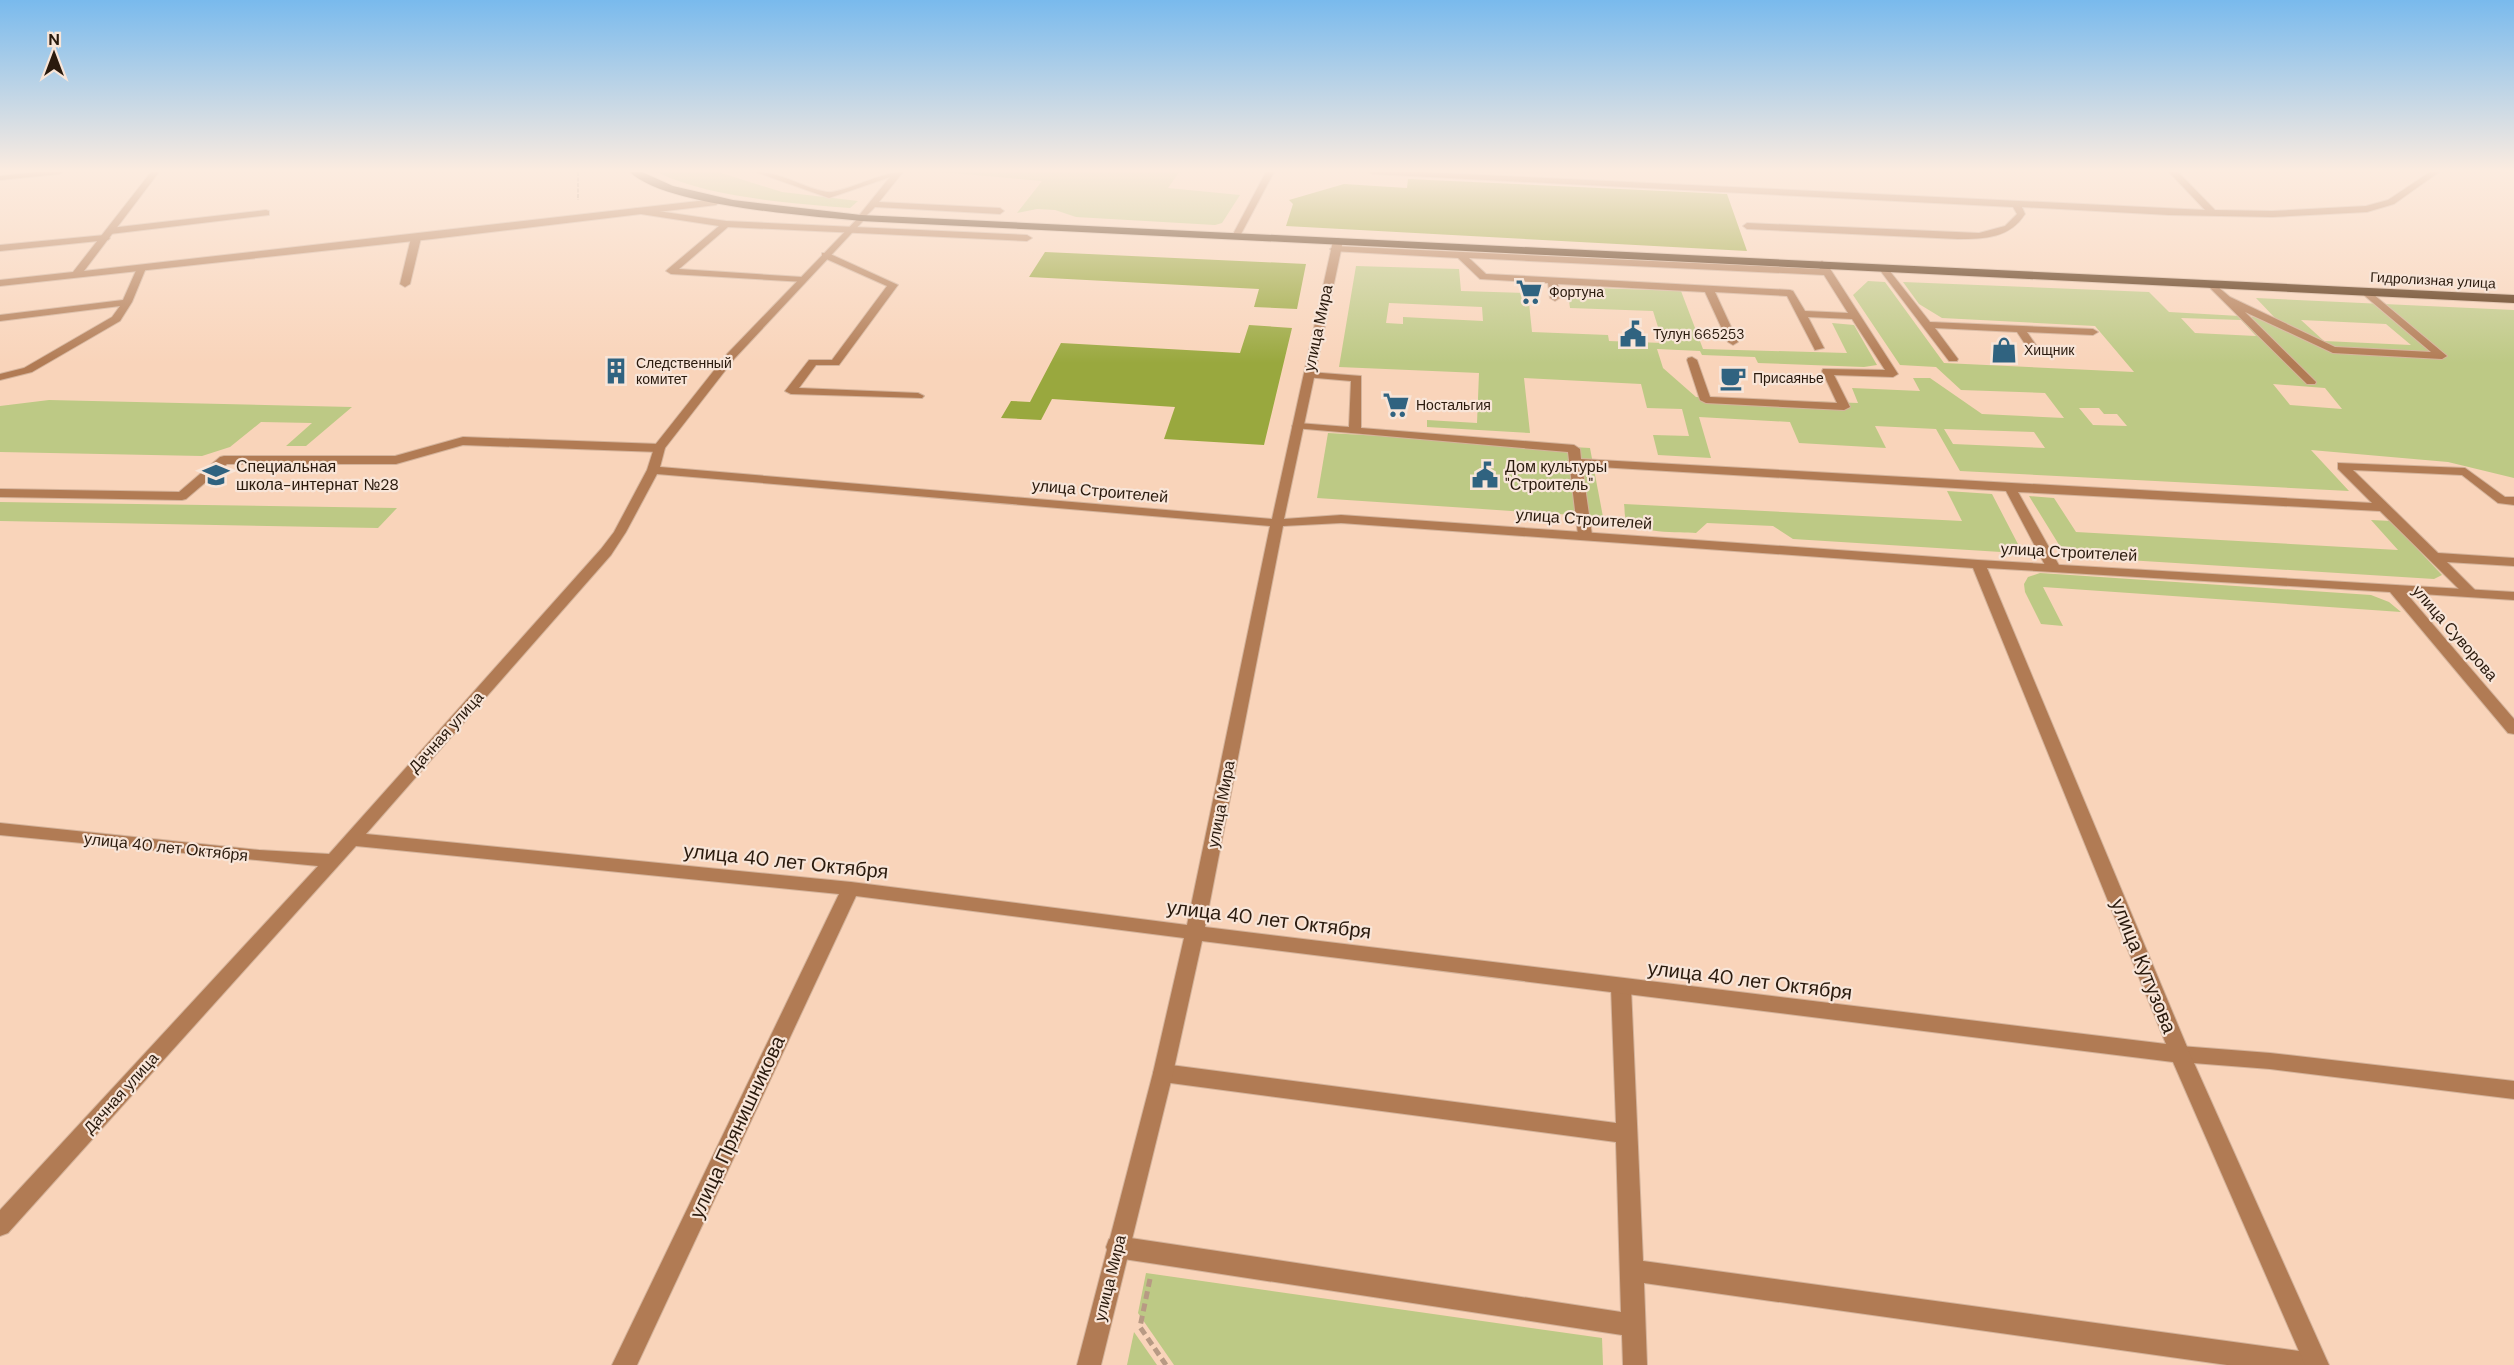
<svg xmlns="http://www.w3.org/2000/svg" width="2514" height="1365" font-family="'DM Sans',sans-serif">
<rect width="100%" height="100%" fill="#f9d4ba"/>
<g fill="#bdc985" fill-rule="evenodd">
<path d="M 657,172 L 718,172 L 782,192 L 858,201 L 850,208 C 792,203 709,198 657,172 Z"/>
<path d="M 941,172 L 1179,172 L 1168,188 L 1240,195 L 1222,223 L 1215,225 L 1076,217 L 1055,210 L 1037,209 L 1017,213 L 1042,181 Z"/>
<path d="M 1356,266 L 1459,269 L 1461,291 L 1528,293 L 1532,332 L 1608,335 L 1609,341 L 1663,343 L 1653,311 L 1570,308 L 1567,287 L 1681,291 L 1703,349 L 1847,353 L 1832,323 L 1854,325 L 1877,365 L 1864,367 L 1758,363 L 1755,357 L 1702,355 L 1700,351 L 1657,349 L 1663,368 L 1696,397 L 1858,403 L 1852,388 L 1920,391 L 1913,378 L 1930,378 L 1982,414 L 2064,418 L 2045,393 L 1961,390 L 1936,367 L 1900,365 L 1853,295 L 1868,281 L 1885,282 L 1944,363 L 2134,372 L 2095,326 L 1942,318 L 1919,304 L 1903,282 L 2149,292 L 2169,312 L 2275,318 L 2256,298 L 2514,310 L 2514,478 L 2448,462 L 2311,450 L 2349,491 L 1960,471 L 1936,429 L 1875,426 L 1886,448 L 1799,443 L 1790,422 L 1699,417 L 1711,458 L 1658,455 L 1653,435 L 1689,436 L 1682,409 L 1647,408 L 1641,384 L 1524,378 L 1530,433 L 1427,427 L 1427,420 L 1477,423 L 1479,373 L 1339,367 ZM 1389,303 L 1482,307 L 1483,321 L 1403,317 L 1403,324 L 1386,323 ZM 2181,318 L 2241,320 L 2256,336 L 2195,333 ZM 2301,320 L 2386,324 L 2411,345 L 2324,341 ZM 2273,384 L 2325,388 L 2342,409 L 2290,405 ZM 2079,408 L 2099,408 L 2104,414 L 2117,414 L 2127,426 L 2093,425 ZM 1944,429 L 2034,432 L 2045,448 L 1953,444 Z"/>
<path d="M 49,400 L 352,407 L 306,446 L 286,446 L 312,423 L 261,422 L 230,447 L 202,456 L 0,452 L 0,406 Z"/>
<path d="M 1328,433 L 1590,448 L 1603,517 L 1317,498 Z"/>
<path d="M 1947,491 L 1992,494 L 2020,548 L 2001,552 L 1793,539 L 1773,526 L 1707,523 L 1696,533 C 1681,532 1634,534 1626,519 C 1624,515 1625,509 1624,504 L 1962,521 Z"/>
<path d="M 2029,496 L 2054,498 L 2076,532 L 2398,550 L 2371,520 L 2391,521 L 2442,575 L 2434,579 L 2079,557 L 2066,553 L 2061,548 Z"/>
<path d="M 0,502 L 397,508 L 378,528 L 0,521 Z"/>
<path d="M 2040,573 L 2371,595 L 2389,602 L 2401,612 L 2043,587 L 2063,626 L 2041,624 L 2025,592 L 2024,584 L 2028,577 Z"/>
<path d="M 1146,1273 L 1602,1338 L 1603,1365 L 1174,1365 L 1138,1313 Z"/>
<path d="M 1134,1332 L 1157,1365 L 1127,1365 Z"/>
</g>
<g fill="#99a83e">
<path d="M 1408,179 L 1727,194 L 1747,251 L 1286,226 L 1293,204 L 1289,200 L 1344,184 L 1407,188 Z"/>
<path d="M 1045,252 L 1306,264 L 1297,309 L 1254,307 L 1259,289 L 1029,277 Z"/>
<path d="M 1249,325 L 1292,328 L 1264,445 L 1164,439 L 1175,407 L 1052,399 L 1041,420 L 1001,418 L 1011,401 L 1030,402 L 1061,343 L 1240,353 Z"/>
</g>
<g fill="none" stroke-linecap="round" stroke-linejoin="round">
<g stroke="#d4b39b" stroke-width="2">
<g id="lane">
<path d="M 756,172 C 781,172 803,188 827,192 C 842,194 880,172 903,172 L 879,202 L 1000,208 L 1004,211 L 1000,214 L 875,207 L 861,221 L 857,218 L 890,177 L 829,198 Z"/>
<path d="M 1266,172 L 1274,172 L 1240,236 L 1233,238 L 1232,236 Z"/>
<path d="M 1369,172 L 1422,172 L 2205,210 L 2169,172 L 2178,172 L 2215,210 L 2272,211 L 2366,206 L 2388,200 L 2430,172 L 2439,172 L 2394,204 L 2367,212 L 2272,217 L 2169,215 L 2022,207 L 2025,214 C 2010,238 1985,239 1958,239 L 1747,229 L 1743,226 L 1747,223 L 1979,233 L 2005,226 L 2017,214 L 2013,207 L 1373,174 Z"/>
<path d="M 637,208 L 726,221 L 1027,235 L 1032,238 L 1027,241 L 728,227 L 679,269 L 802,277 L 805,278 L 805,282 L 671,274 L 666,271 L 668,269 L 719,226 L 634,213 L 634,209 Z"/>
<path d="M 266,210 L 269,211 L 269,215 L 110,234 L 106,231 L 110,228 Z"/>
<path d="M 105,235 L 110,238 L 108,240 L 0,251 L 0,245 Z"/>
<path d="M 416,235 L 421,238 L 410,284 L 405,287 L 400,284 L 411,238 Z"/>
<path d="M 1335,246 L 1820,269 L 1817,264 L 1822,261 L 1827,264 L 1898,374 L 1893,377 L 1834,375 L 1850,407 L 1844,410 L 1706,403 L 1700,400 L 1687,360 L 1688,358 L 1692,357 L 1697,360 L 1710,397 L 1837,403 L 1822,371 L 1823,369 L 1885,370 L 1852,319 L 1808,317 L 1824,348 L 1815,350 L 1787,296 L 1715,292 L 1738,342 L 1733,345 L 1728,342 L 1705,292 L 1558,284 L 1560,298 L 1555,301 L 1550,298 L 1548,283 L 1480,279 L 1458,258 L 1332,251 L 1330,249 ZM 1469,258 L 1824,275 L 1848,313 L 1805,311 L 1793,291 L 1790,290 L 1486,274 Z"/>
<path d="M 822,253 L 828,253 L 898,285 L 839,365 L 816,365 L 799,388 L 918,393 L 924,396 L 922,398 L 791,394 L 785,391 L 809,360 L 832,360 L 887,286 L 822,257 Z"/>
<path d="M 1879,265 L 1885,265 L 1930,322 L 2093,329 L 2098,332 L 2093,335 L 2027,332 L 2038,348 L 2033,351 L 2029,350 L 2017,332 L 1935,328 L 1958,359 L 1957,361 L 1949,361 L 1879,269 Z"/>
<path d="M 138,266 L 146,268 L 132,302 L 120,321 L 32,372 L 0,380 L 0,374 L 24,368 L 112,317 L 120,306 L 0,321 L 0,315 L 123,300 Z"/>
<path d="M 2211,281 L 2230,297 L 2335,347 L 2431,352 L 2359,291 L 2367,289 L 2447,356 L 2442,359 L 2333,353 L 2245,312 L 2316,382 L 2315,384 L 2307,384 L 2208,286 L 2208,282 Z"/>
<path d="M 1309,372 L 1361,376 L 1361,428 L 1574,445 L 1580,449 L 1581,459 L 2372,503 L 2338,469 L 2338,463 L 2465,468 L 2505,497 L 2514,497 L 2514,505 L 2498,503 L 2462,475 L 2353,470 L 2438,553 L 2514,558 L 2514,566 L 2447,562 L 2478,593 L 2471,597 L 2466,596 L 2380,511 L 2018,492 L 2060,567 L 2053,571 L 2046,567 L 2006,491 L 1582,466 L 1592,535 L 1585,539 L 1578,535 L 1568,452 L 1294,428 L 1292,426 L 1298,423 L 1349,427 L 1351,381 L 1305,377 L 1305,373 Z"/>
<path d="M 463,437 L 659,444 L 665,448 L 659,452 L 463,445 L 396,464 L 227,464 L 186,499 L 182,500 L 0,497 L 0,489 L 179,492 L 220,457 L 224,456 L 395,456 Z"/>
<path d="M 1621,979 L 1628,982 L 1631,987 L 1643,1261 L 2314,1353 L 2323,1356 L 2326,1365 L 2227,1365 L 1644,1283 L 1647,1365 L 1623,1365 L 1622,1335 L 1117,1258 L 1109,1255 L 1106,1247 L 1109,1239 L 1117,1236 L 1621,1312 L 1616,1142 L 1163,1082 L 1156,1079 L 1153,1073 L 1156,1067 L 1163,1064 L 1616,1123 L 1611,987 L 1614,982 Z"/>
<path d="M 2180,1046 L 2270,1053 L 2514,1081 L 2514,1099 L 2270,1069 L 2180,1062 L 2173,1060 L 2170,1054 L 2173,1048 Z"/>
</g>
</g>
<g stroke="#d4b39b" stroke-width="2">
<g id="street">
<path d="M 35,172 L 63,172 L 59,174 L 0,180 L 0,176 Z"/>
<path d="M 151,172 L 159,172 L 84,271 L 716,199 L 720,202 L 716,205 L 432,239 L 0,286 L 0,280 L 73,272 Z"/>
<path d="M 861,215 L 865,218 L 864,220 L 735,358 L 665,448 L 660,467 L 1272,519 L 1333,241 L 1338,238 L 1343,241 L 1284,519 L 1341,515 L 1978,560 L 2514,592 L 2514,600 L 2406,593 L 2514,719 L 2514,734 L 2508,733 L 2390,592 L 1987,568 L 2190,1054 L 2329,1365 L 2305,1365 L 2173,1062 L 1202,941 L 1173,1073 L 1101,1365 L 1077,1365 L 1153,1073 L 1184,938 L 856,896 L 637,1365 L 612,1365 L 839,894 L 356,846 L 8,1233 L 0,1236 L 0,1210 L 318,866 L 0,835 L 0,823 L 259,850 L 329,854 L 601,549 L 614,532 L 647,470 L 655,445 L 727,354 ZM 657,474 L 1270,526 L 1187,925 L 851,882 L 366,834 L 611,555 L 626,532 ZM 1341,523 L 1973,568 L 2166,1044 L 1205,927 L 1283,526 Z"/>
</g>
</g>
<g stroke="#d4b39b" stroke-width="2">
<path id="highway" d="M 630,172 L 642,172 L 673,186 L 733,200 L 861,215 L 2514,295 L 2514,303 L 861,221 C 811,216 664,206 630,172 Z"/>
</g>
<path stroke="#b89a84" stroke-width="2" stroke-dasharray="4 1.5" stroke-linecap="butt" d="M 578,172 L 578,200"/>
<path stroke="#b89a84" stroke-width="5" stroke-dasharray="8 4.5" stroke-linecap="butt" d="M 1150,1279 L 1140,1327 L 1166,1365"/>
<use href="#lane" fill="#b17b54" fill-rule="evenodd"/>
<use href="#street" fill="#b17b54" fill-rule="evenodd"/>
<use href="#highway" fill="#4b2300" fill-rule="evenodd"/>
</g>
<linearGradient id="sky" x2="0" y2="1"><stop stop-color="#79baed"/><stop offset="0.47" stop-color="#fcece0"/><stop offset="1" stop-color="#fcece0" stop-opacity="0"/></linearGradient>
<rect width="2514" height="363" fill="url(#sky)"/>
<defs>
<g id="supermarket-bare" transform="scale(2.07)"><path d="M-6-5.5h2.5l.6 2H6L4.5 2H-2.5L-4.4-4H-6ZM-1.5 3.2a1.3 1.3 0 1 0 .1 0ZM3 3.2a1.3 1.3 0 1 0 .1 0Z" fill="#306380" stroke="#f8e5d8" stroke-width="2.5" paint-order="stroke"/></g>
<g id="civic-bare" transform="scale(2.07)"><path d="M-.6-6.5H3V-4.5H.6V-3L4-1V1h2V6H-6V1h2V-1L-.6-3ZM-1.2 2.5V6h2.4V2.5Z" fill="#306380" stroke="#f8e5d8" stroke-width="2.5" paint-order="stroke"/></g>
<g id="shop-bare" transform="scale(2.07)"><path d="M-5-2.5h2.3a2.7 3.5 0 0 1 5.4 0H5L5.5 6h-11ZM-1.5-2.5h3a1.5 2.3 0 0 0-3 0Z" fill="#306380" stroke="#f8e5d8" stroke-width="2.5" paint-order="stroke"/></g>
<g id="building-bare" transform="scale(2.07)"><path d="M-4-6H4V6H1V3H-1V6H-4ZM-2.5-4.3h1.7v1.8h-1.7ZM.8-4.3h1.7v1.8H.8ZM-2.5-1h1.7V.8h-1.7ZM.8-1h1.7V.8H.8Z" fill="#306380" stroke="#f8e5d8" stroke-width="2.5" paint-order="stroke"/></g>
<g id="cafe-bare" transform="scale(2.07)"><path d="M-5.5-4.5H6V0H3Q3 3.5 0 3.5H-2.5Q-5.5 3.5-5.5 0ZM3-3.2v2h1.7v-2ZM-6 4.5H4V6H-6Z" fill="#306380" stroke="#f8e5d8" stroke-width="2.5" paint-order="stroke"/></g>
<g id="school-bare" transform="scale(2.07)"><path d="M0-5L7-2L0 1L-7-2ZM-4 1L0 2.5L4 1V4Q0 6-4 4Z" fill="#306380" stroke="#f8e5d8" stroke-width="2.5" paint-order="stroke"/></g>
</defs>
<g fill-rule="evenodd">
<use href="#supermarket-bare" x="1529" y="292"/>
<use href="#civic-bare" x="1633" y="334"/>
<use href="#shop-bare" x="2004" y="350"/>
<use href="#building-bare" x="616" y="371"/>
<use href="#cafe-bare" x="1733" y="378"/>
<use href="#supermarket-bare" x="1396" y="405"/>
<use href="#school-bare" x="216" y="475"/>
<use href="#civic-bare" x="1485" y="475"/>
</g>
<g text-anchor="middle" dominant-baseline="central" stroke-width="4.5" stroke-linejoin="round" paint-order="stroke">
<g font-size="14" fill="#2a1a0d" stroke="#f8e5d8">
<text transform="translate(2433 280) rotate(3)">Гидролизная улица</text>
</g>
<g font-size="14" fill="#2a1a0d" stroke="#f8e5d8" text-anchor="start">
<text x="1549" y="292">Фортуна</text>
<text x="1653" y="334">Тулун 665253</text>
<text x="2024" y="350">Хищник</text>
<text x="636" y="363">Следственный<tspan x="636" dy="16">комитет</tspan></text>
<text x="1753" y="378">Присаянье</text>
<text x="1416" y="405">Ностальгия</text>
</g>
<g font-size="16" fill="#2a1a0d" stroke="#f8e5d8">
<text transform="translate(1318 328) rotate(-78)">улица Мира</text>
<text transform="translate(1100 491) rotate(5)">улица Строителей</text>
<text transform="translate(1584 519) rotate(4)">улица Строителей</text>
<text transform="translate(2069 552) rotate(3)">улица Строителей</text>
<text transform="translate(2455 633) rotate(49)">улица Суворова</text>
<text transform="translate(446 732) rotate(-48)">Дачная улица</text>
<text transform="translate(1221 804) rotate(-79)">улица Мира</text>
<text transform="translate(166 847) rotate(6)">улица 40 лет Октября</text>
<text transform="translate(121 1093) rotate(-48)">Дачная улица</text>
<text transform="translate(1110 1278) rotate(-76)">улица Мира</text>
</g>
<g font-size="16" fill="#2a1a0d" stroke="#f8e5d8" text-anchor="start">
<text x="236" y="466">Специальная<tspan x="236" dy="18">школа-интернат №28</tspan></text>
<text x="1505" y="466">Дом культуры<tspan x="1505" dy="18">"Строитель"</tspan></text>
</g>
<g font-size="20" fill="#2a1a0d" stroke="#f8e5d8">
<text transform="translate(786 861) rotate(6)">улица 40 лет Октября</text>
<text transform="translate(1269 919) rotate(7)">улица 40 лет Октября</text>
<text transform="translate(2144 966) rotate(68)">улица Кутузова</text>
<text transform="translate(1750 980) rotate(7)">улица 40 лет Октября</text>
<text transform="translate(737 1127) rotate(-65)">улица Прянишникова</text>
</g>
</g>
<g transform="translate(54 54)" stroke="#f8e5d8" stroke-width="4.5" paint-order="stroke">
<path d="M0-4.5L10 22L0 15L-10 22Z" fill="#2a1a0d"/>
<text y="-9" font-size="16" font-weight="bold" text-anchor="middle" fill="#2a1a0d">N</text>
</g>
</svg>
